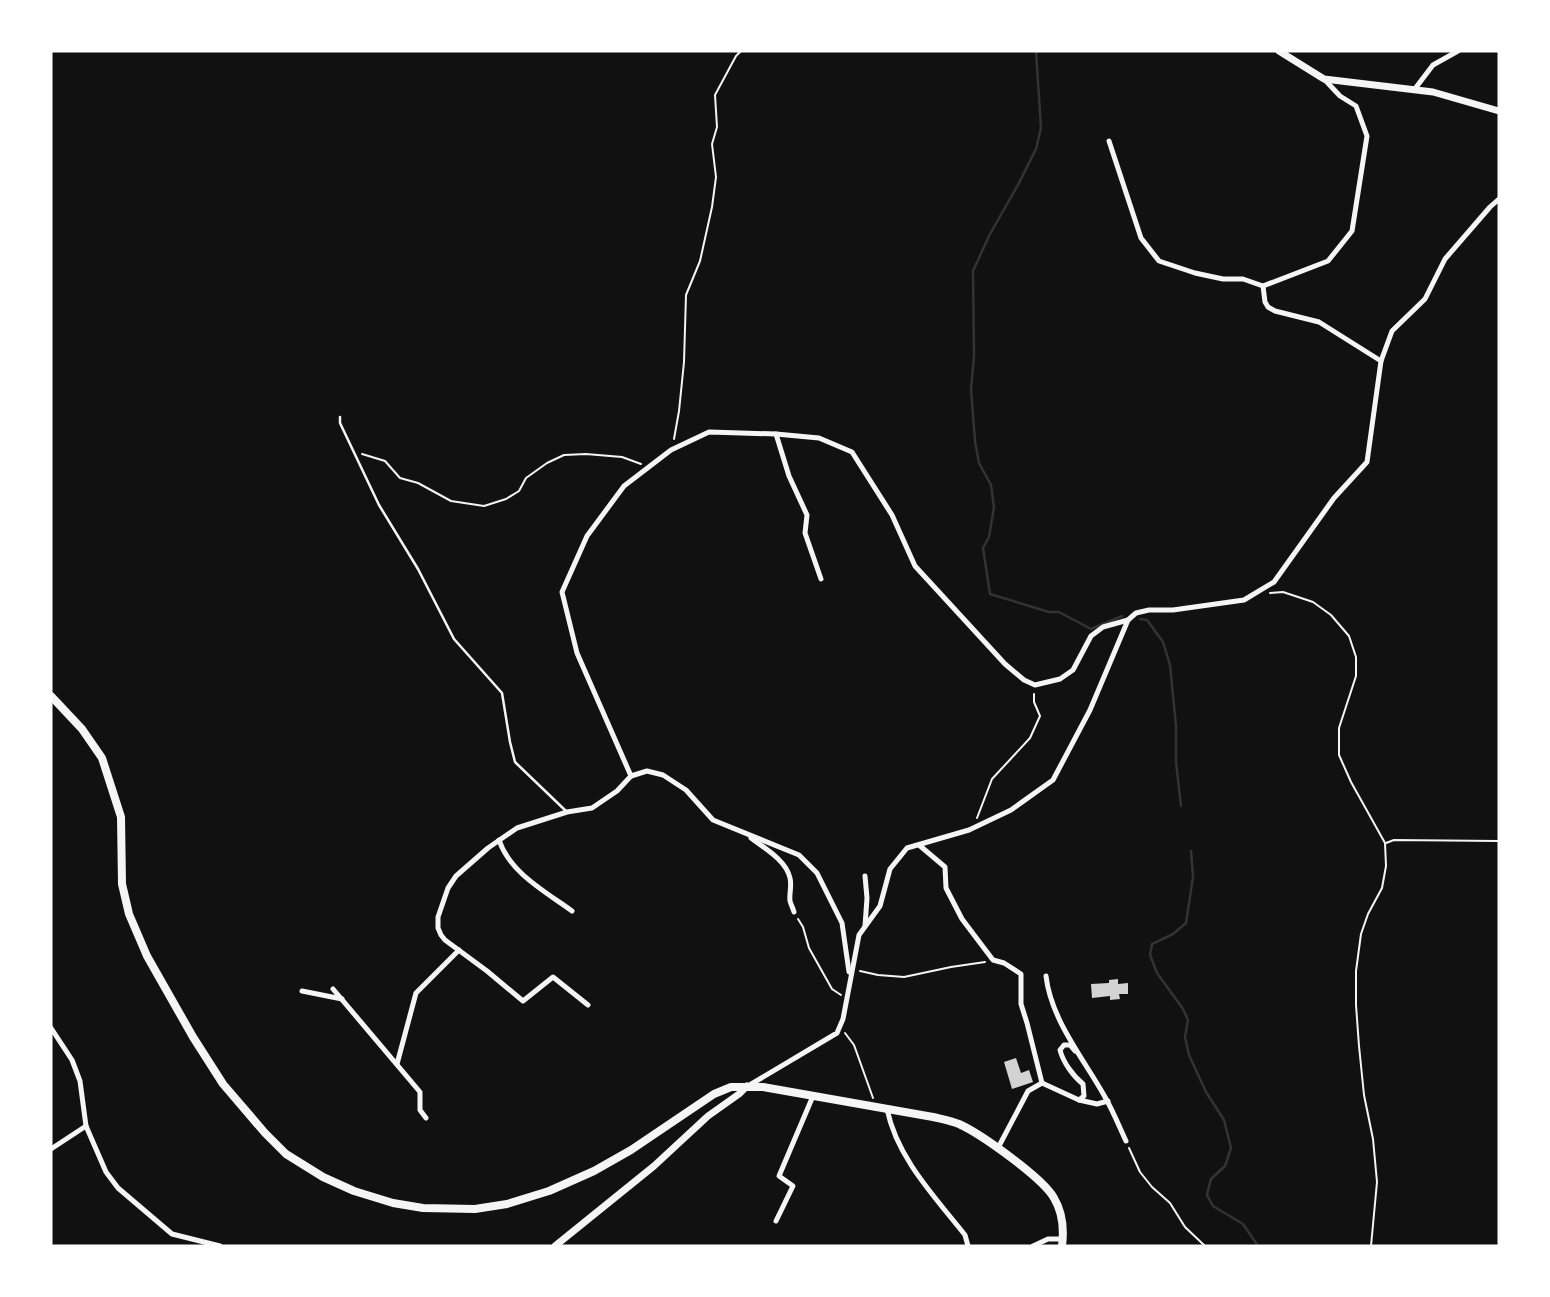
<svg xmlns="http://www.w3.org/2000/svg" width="1550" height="1297" font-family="'PT Serif',serif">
<rect width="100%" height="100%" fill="#111"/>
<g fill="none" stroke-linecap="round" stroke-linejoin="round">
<g stroke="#333" stroke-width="2.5">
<path d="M 1036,51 L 1041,128 L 1036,149 L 1019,183 L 990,234 L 973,271 L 974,356 L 971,389 L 975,441 L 979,463 L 991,485 L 994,507 L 989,537 L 983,548 L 990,594 L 1049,612 L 1059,612 L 1091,629 L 1122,616"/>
<path d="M 1140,619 L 1147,620 L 1163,642 L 1170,665 L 1176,726 L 1176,762 L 1181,806"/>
<path d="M 1191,851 L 1193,877 L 1186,923 L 1173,934 L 1152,944 L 1150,955 L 1157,973 L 1183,1009 L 1188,1020 L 1185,1037 L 1189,1055 L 1206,1092 L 1224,1120 L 1231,1148 L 1225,1166 L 1211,1179 L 1207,1195 L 1213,1206 L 1243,1224 L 1258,1246"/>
</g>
</g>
<g fill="#d3d3d3">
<path d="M 1118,979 L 1118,984 L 1128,983 L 1128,994 L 1119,994 L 1120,999 L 1110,1000 L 1110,996 L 1092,998 L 1091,984 L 1109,983 L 1109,980 Z"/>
<path d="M 1016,1058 L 1021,1073 L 1029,1070 L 1033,1082 L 1012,1089 L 1004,1062 Z"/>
</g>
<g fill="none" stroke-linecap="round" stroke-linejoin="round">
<g stroke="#f5f5f5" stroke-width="2">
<path d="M 674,439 L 679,411 L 684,362 L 686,295 L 700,261 L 712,207 L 716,177 L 712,144 L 717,127 L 715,95 L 736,56 L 741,51"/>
<path d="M 362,454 L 385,461 L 400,478 L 418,483 L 451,501 L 484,506 L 506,499 L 519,491 L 526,478 L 547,463 L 564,455 L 586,454 L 622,457 L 641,464"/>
<path d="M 1270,593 L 1283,592 L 1313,602 L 1331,615 L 1349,636 L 1356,657 L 1356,676 L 1339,728 L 1339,755 L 1351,782 L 1385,843 L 1386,866 L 1382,888 L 1368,914 L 1361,934 L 1356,971 L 1356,1005 L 1359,1046 L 1364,1095 L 1373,1139 L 1377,1182 L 1371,1246"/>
<path d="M 977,818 L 992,779 L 1030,738 L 1040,716 L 1034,702 L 1034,694"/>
<path d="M 1386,843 L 1394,840 L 1499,841"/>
<path d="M 798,919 L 803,927 L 809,948 L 832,989 L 841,995"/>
<path d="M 860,971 L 878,975 L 904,977 L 951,967 L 985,962"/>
<path d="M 845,1033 L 854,1045 L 873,1098"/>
<path d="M 1129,1148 L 1140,1172 L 1152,1187 L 1170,1203 L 1185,1227 L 1205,1246"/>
</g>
<path stroke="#f5f5f5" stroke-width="2.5" d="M 340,417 L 340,423 L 379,505 L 418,569 L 454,639 L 502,693 L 510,742 L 515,762 L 567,812"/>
<g stroke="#f5f5f5" stroke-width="5">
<path d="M 1324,79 L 1340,96 L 1356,106 L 1367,136 L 1352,231 L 1328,261 L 1263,286 L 1265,302 L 1268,307 L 1275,311 L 1319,322 L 1381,361"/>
<path d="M 1414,90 L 1433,65 L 1458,51"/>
<path d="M 1109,141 L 1141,238 L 1159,261 L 1195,273 L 1223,279 L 1243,279 L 1263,286"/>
<path d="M 776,434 L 789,476 L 807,515 L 805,533 L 821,579"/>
<path d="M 631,776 L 577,653 L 562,592 L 587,536 L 624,486 L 671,450 L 709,432 L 776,434 L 819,438 L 852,452 L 892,515 L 915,566 L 1005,664 L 1024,680 L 1035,685 L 1060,679 L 1073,670 L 1091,636 L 1103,627 L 1128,620"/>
<path d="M 631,776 L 647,771 L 663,775 L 686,790 L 713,820 L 799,855 L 817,873 L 842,923 L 849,972"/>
<path d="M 751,838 C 764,848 786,860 790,878 C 792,886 789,894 790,901 C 791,905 793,908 794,912"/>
<path d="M 499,840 C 510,873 546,892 572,911"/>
<path d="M 919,845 L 945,867 L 946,888 L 962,919 L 993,960 L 1004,963 L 1021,974 L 1021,1004 L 1027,1023 L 1042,1083"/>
<path d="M 865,876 L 867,898 L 865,926"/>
<path d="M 1046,976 C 1051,1020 1084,1059 1105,1097 C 1113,1111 1119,1126 1126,1141"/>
<path d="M 333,989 L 420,1092 L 420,1110 L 426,1118"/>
<path d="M 302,991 L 342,999"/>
<path d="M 588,1005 L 553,977 L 523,1001 L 487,971 L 445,940 L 441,935 L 438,928 L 438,917 L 448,888 L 456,876 L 488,848 L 517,828 L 567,812 L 592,808 L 617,791 L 631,776"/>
<path d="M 51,1028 L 72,1060 L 80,1081 L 86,1126 L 106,1172 L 118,1188 L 172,1234 L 220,1246"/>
<path d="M 1075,1051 L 1070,1045 L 1064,1045 L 1060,1050 C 1063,1062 1073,1076 1083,1084 L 1084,1096 L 1079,1100"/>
<path d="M 397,1064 L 416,993 L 459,950"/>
<path d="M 1042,1083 L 1079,1100 L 1097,1104 L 1108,1101"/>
<path d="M 748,1086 L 837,1033 L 843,1019 L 859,935 L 880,906 L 890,869 L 907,848 L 969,830 L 1011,810 L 1053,780 L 1090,710 L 1128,620 L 1136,613 L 1149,610 L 1173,610 L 1244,600 L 1274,582 L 1334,498 L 1367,462 L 1381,361 L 1392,331 L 1425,299 L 1445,259 L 1490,207 L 1499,199"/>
<path d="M 887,1109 C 897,1158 935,1197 965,1235 L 968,1246"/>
<path d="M 998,1148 L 1028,1091 L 1042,1083"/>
<path d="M 51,1149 L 86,1126"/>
<path d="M 776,1221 L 793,1186 L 779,1176 L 813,1096"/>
<path d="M 1033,1246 L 1048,1239 L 1063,1239"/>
</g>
<g stroke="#f5f5f5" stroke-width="7">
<path d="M 1279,51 L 1324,79 L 1433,92 L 1499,111"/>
<path d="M 555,1246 L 654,1166 L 708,1116 L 739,1094 L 747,1086"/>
</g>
<path stroke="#f5f5f5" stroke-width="8" d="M 51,696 L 82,729 L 102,758 L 121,817 L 122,884 L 129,914 L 147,956 L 193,1037 L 223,1084 L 265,1133 L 286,1154 L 323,1177 L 354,1191 L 393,1203 L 423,1208 L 475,1209 L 507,1204 L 549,1191 L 594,1171 L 631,1150 L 714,1094 L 731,1087 L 763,1087 L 933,1117 C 941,1119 951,1121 959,1124 C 981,1134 1043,1178 1054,1198 C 1063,1213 1064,1230 1062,1246"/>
</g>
<rect width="1550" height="1297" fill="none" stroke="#ffffff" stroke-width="105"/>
</svg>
